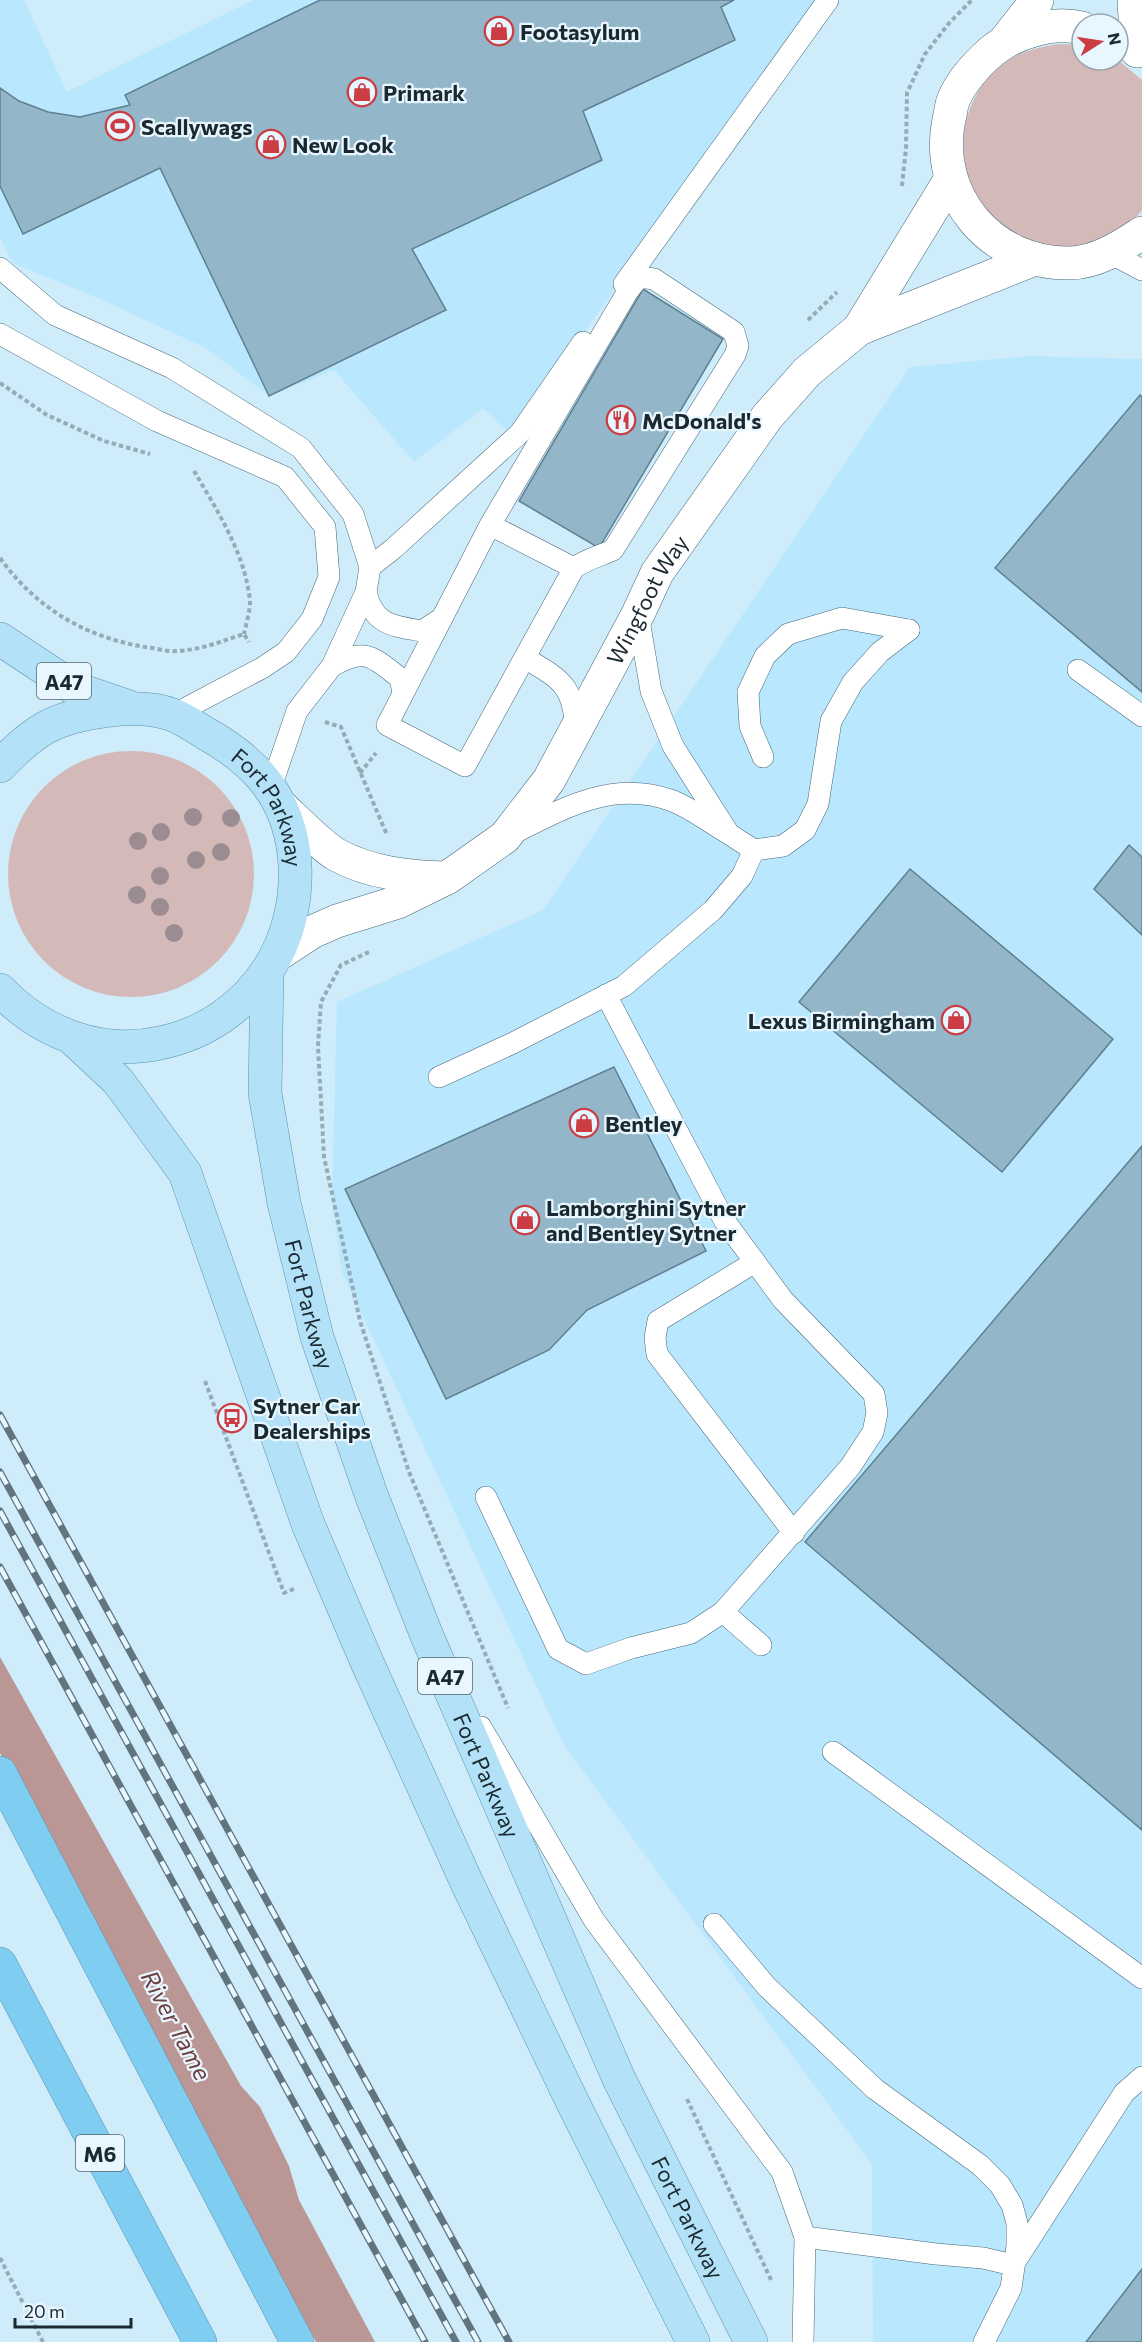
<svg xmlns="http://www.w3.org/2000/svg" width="1142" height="2342" font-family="Commissioner,sans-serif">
<rect width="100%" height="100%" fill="#cfecfb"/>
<g fill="#b9e7fe">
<path d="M 0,0 L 24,0 L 67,92 L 253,0 L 821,0 L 511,435 L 483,408 L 414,462 L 334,370 L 269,396 L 206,348 L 100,299 L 13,263 L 0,238 Z"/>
<path d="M 1029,356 L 1142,359 L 1142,2342 L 873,2342 L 872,2164 L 564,1745 L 342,1272 L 332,1202 L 337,1002 L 543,910 L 910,367 Z"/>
</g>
<g fill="#d3bab9">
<path d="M 1058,44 L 1082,45 L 1082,60 L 1118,60 L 1142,80 L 1142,210 C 1128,229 1106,239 1084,245 C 1069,248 1054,247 1039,244 C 961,225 940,129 992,73 C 1010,54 1034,48 1058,44 Z"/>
<circle cx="131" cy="874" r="123"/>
</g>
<path fill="#ba9795" d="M 0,1657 L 241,2086 L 260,2107 L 289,2166 L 299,2200 L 375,2342 L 316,2342 L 0,1753 Z"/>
<g fill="#93b7c9" stroke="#5e8091" stroke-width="1.5">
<path d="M 320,0 L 734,0 L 721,7 L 735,40 L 583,111 L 602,160 L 412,249 L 446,310 L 269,396 L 160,168 L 23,234 L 0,186 L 0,88 L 19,101 L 48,112 L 80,117 L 130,105 L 125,95 Z"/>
<path d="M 643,289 L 723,339 L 599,548 L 519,501 Z"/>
<path d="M 1140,395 L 1142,397 L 1142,692 L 995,568 Z"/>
<path d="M 1129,845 L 1142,857 L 1142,935 L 1094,889 Z"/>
<path d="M 910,869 L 1113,1039 L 1002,1172 L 799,1002 Z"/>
<path d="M 614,1067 L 706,1251 L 587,1310 L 549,1350 L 446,1399 L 345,1189 Z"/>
<path d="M 1142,1146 L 1142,1830 L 805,1542 Z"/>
<path d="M 1142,2269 L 1142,2342 L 1086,2342 Z"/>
</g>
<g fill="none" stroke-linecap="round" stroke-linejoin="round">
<g stroke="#456777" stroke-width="22">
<g id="lane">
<path d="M 1110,253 L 1142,270"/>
<path d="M 0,268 L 55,315 L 172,368 L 301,448 L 353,514 L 370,567 L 366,592 L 332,666 L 297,711 L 270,790"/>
<path d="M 624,284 L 828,0"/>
<path d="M 0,334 L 157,421 L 285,477 L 325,527 L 329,577 L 312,619 L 286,652 L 262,668 L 173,715"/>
<path d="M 490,525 L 574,568 L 465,766 L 387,725 L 490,525 L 628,291 L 639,277 L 654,279 L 734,332 L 738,346 L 735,355 L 613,550 C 600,556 587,559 574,568"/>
<path d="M 370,567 L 393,549 L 520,433 L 583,342"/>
<path d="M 366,592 C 373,625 393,626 422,631 L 442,618"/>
<path d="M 638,614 L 651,691 L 673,746 L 729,834 L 754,850 L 783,846 L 805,830 L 818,804 L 831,721 L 853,682 L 880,652 L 909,630"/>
<path d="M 525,658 C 562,680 573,685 576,730"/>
<path d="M 332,666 C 366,647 371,656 400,678 L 403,692"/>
<path d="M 1078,670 L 1142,716"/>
<path d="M 763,757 L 750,726 L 748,692 L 765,656 L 788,634 L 842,618 L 909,630"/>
<path d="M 514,833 C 564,808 612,780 670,800 C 688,806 709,822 726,832"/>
<path d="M 439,1077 L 513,1043 L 624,986 L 713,910 L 742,876 L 754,850"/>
<path d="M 755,1262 L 658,1321 L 655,1338 L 657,1354 L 794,1533"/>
<path d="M 486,1497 L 558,1649 L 586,1664 L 631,1648 L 691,1633 L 723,1612 L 850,1467 L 873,1432 L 877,1413 L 874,1394 L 783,1300 L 724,1220 L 606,995"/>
<path d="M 723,1612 L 761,1645"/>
<path d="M 481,1727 L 594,1920 L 782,2172 L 805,2237 L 803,2342"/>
<path d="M 833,1752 L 1142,1978"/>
<path d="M 714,1924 L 767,1987 L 875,2089 L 980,2165 L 1000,2185 L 1012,2205 L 1017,2223 L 1017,2246 L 1011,2288 L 984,2342"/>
<path d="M 805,2237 L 936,2254 L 983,2258 L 1013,2265 L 1124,2093 L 1142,2077"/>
</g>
</g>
<g stroke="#456777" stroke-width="34">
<g id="street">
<path d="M 1134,0 L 1137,51"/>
<path d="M 1082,28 C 1052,21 1016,32 992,51 C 976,65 961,81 953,101 C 951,106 951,113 949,119 C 933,196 992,265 1071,263 C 1098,262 1120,247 1142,233"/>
<path d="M 1005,41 L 1037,0"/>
<path d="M 859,329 L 950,180"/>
<path d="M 281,806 C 295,819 321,846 337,855 C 370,873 409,877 446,878"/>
<path id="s1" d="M 277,955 L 312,932 L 337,921 L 398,902 L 447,878 L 505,837 L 549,780 L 638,614 L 657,573 L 767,417 L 807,372 L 859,329 L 1035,259"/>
</g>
</g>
<g stroke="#5c93ae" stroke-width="34">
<g id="primary">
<path d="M 0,639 L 74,688 L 127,706"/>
<path id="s2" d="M 0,766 C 14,751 28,738 45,728 C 76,711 140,702 173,715 C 184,719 195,727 205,733 C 225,744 243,757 259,774 C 306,826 305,911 269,968 C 244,1007 205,1034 160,1043 C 100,1056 41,1033 0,990"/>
<path id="s3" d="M 267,971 L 265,1093 L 284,1203 L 317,1337 L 372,1497 L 427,1636 L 619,2079 L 751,2342"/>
<path d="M 73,1039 L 118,1081 L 185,1173 L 308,1524 L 366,1660 L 467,1883 L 573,2103 L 693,2342"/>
</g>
</g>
<g stroke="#5c93ae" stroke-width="34">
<g id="highway">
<path d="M 0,1773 L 297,2342"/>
<path d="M 0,1964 L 200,2342"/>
</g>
</g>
<g stroke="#94acb8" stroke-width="4" stroke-dasharray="4.5 3" stroke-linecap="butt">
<path d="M 902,186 L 906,148 L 907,93 L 925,54 L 950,22 L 972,0"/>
<path d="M 808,320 L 837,292"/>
<path d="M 0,383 L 47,415 L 104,441 L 150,454"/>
<path d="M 194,471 C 217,510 246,555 250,602 C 250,612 246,624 244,634"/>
<path d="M 0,558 C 36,608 85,637 145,647 C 155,648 167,652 177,651 C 201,650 222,641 244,634 L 249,642"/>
<path d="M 325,722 L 341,727 L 387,835"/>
<path d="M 360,773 L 376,753"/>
<path d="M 369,952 L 341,965 L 321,1002 L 318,1046 L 324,1157 L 360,1321 L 409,1472 L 508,1708"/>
<path d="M 205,1381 L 284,1593 L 296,1588"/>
<path d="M 687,2099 L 772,2282"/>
<path d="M 0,2258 L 43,2342"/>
</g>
<use href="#lane" stroke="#fff" stroke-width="21"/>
<use href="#street" stroke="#fff" stroke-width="33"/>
<use href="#primary" stroke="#b3e1f7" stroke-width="33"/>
<use href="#highway" stroke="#80cdf2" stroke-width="33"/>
<g stroke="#61757f" stroke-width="7">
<g id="rail">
<path d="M 0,1415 L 509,2342"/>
<path d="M 0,1472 L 478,2342"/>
<path d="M 0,1511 L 456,2342"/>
<path d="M 0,1567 L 425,2342"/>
</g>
</g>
<use href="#rail" stroke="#e8f7ff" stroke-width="4.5" stroke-dasharray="14" stroke-linecap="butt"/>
</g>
<g fill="#9b8c92">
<circle cx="193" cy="817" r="9"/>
<circle cx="231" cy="818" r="9"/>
<circle cx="161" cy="832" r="9"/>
<circle cx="138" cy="841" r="9"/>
<circle cx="221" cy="852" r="9"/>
<circle cx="196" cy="860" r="9"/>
<circle cx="160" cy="876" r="9"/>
<circle cx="137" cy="895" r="9"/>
<circle cx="160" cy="907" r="9"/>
<circle cx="174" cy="933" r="9"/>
</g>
<defs>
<g id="shop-ring" transform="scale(1.5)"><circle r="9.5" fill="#e8f7ff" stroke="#cb3c43" stroke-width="1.5"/><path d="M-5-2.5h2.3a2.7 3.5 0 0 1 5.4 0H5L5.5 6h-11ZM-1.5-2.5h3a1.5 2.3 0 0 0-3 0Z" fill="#cb3c43"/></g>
<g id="stadium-ring" transform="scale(1.5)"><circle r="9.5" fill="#e8f7ff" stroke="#cb3c43" stroke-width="1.5"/><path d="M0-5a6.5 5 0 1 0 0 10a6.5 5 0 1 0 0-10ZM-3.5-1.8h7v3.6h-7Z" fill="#cb3c43"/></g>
<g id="restaurant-ring" transform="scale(1.5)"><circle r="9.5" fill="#e8f7ff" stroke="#cb3c43" stroke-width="1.5"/><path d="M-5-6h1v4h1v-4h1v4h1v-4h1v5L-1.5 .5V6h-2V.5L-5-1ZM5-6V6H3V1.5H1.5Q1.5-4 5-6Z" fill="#cb3c43"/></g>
<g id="bus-ring" transform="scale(1.5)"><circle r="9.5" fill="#e8f7ff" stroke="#cb3c43" stroke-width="1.5"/><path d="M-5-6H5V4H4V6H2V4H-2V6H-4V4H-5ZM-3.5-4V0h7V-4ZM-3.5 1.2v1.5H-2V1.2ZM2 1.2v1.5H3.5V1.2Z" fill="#cb3c43"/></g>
</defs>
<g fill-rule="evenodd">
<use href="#shop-ring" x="499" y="31"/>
<use href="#shop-ring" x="362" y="92"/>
<use href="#stadium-ring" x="120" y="126"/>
<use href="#shop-ring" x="271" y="144"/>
<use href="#restaurant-ring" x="621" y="420"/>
<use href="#shop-ring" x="956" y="1020"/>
<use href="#shop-ring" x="584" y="1123"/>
<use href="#shop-ring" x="525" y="1220"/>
<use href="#bus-ring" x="232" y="1418"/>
</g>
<g text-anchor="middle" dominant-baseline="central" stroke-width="4.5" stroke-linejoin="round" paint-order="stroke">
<g fill="#e8f7ff" stroke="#58666d" stroke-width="1.5">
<rect x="37" y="663" width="54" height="36" rx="4.5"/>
<rect x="418" y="1658" width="54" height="36" rx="4.5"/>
<rect x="76" y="2135" width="48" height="36" rx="4.5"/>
</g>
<g font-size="21" font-weight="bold" fill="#1a282f">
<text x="64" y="681">A47</text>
<text x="445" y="1676">A47</text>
<text x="100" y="2153">M6</text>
</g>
<g font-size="22" font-weight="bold" fill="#1a282f" stroke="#e8f7ff" text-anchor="start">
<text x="520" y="31">Footasylum</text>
<text x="383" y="92">Primark</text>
<text x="141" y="126">Scallywags</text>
<text x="292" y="144">New Look</text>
<text x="642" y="420">McDonald's</text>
<text x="935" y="1020" text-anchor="end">Lexus Birmingham</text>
<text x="605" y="1123">Bentley</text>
<text x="546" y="1207">Lamborghini Sytner<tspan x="546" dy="25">and Bentley Sytner</tspan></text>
<text x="253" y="1405">Sytner Car<tspan x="253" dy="25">Dealerships</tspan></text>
</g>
<g font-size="22" fill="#1a282f" stroke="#e8f7ff">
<text stroke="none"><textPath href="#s1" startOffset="536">Wingfoot Way</textPath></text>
<text stroke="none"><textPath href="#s2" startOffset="330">Fort Parkway</textPath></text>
<text stroke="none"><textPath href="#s3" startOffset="338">Fort Parkway</textPath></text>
<text stroke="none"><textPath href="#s3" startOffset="842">Fort Parkway</textPath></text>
<text stroke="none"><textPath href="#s3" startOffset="1328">Fort Parkway</textPath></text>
</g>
<g font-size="24" font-style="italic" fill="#6f3d3b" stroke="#e8f7ff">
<text transform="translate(177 2025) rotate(62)">River Tame</text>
</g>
</g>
<g transform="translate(1100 42) rotate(78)"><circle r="28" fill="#e8f7ff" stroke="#96a4ac" stroke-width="1.5"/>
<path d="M0-4.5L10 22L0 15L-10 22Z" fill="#cb3c43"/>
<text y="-9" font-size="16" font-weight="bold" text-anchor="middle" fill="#1a282f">N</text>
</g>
<path d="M15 2318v9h116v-9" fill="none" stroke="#1a282f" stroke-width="3"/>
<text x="24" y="2318" font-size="18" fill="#1a282f" stroke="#e8f7ff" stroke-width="4.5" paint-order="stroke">20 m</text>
</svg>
